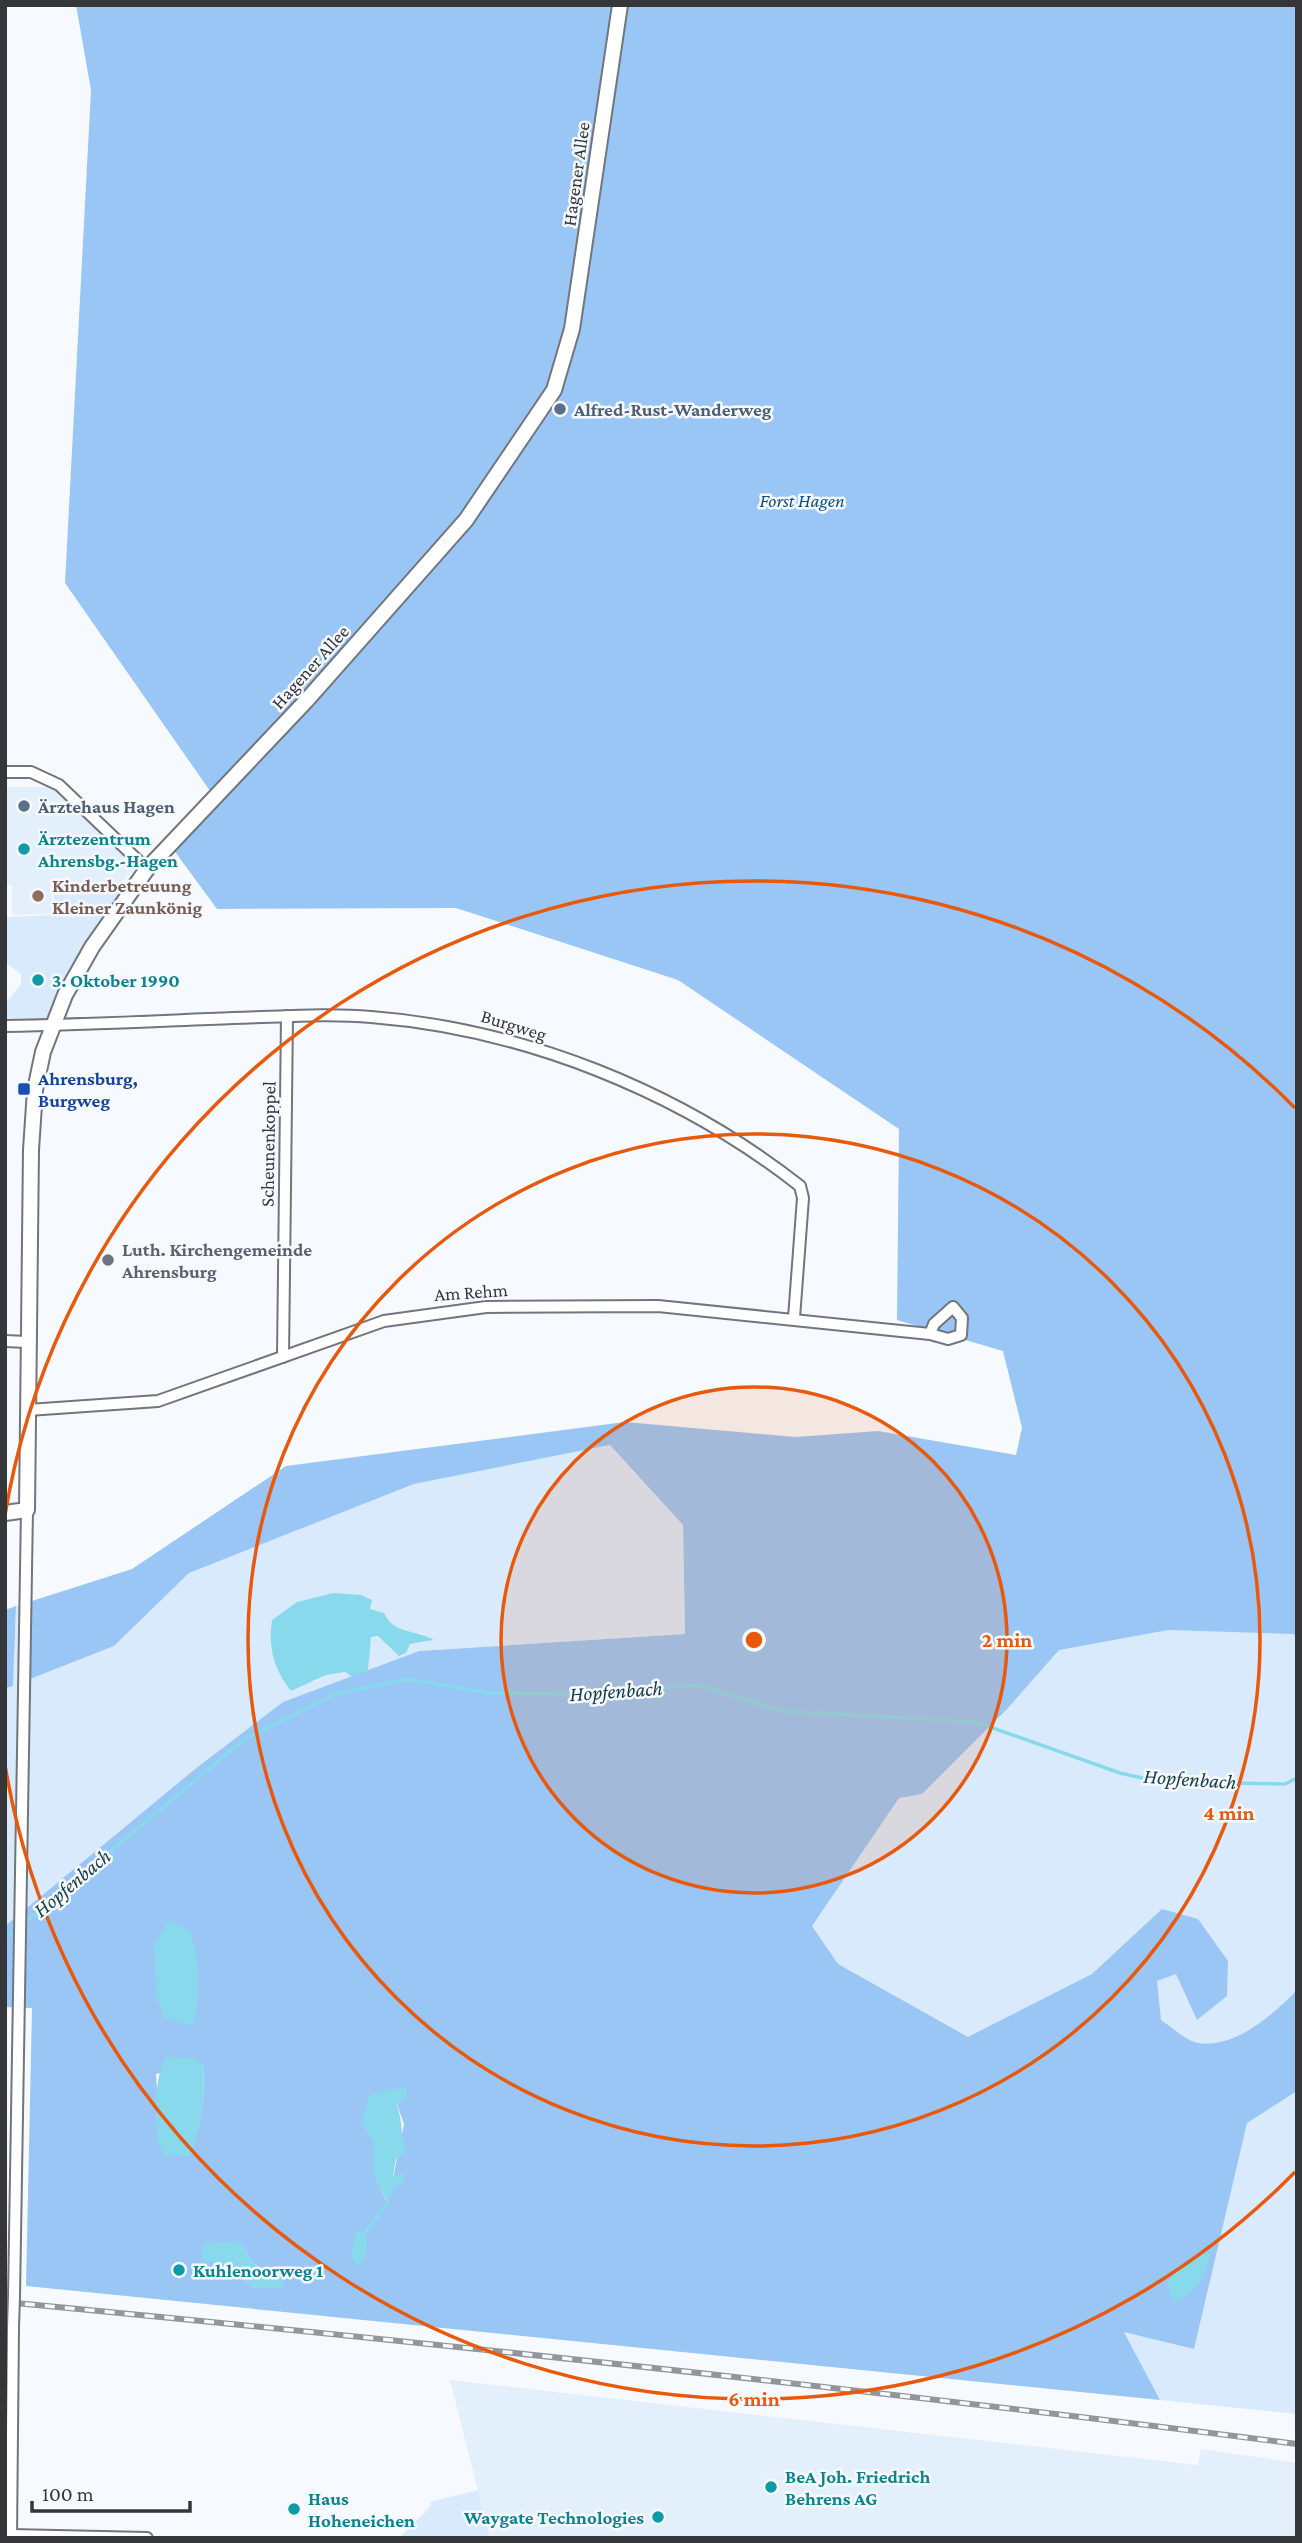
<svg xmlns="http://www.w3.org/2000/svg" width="1302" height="2543" font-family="'Crimson Pro',serif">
<rect width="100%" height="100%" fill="#f6fafe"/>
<g fill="#e4effc">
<path d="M 5,787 L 50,787 L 71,803 L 137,867 L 116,888 L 52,889 L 52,914 L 12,915 L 12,885 L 5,885 Z"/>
<path d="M 450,2380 L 1198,2465 L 1201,2449 L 1297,2463 L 1297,2538 L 490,2538 Z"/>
</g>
<g fill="#d9eafd">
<path d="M 127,891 L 49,1018 L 5,1018 L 5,1004 L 21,984 L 21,974 L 5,962 L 5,917 L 54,915 L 54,892 Z"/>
<path d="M 611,1445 L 683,1525 L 685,1634 L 419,1651 L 368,1671 L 370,1637 C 393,1634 407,1648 433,1640 L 422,1633 L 405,1633 L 370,1609 L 333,1593 L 297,1602 L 313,1682 L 326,1674 L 345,1672 L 352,1677 L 283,1702 L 195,1769 L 5,1926 L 5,1688 L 13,1685 L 16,1606 L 32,1601 L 31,1678 L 114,1646 L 189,1573 L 414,1484 Z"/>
<path d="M 1297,1530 L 1297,2414 L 1160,2400 L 1124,2332 L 400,1684 Z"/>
<path d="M 478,2490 L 490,2538 L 399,2538 L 431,2506 L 430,2502 Z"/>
</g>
<g fill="#9ac6f6" fill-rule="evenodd">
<path d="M 76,5 L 1297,5 L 1297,1643 L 1294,1634 L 1168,1630 L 1059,1650 L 1007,1709 L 922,1794 L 899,1798 L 812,1926 L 838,1964 L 968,2037 L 1092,1974 L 1162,1909 L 1198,1919 L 1228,1961 L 1227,1996 L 1197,2020 L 1176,1974 L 1157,1981 L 1161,2020 C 1171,2027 1187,2041 1198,2043 C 1235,2049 1274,2014 1297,1990 L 1297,2091 L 1247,2123 L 1194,2349 L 1124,2332 L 1160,2400 L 26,2286 L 32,2008 L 5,2007 L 5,1926 L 195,1769 L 283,1702 L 419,1651 L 685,1634 L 683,1525 L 610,1445 L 414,1484 L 189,1573 L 114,1646 L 30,1679 L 32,1601 L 132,1569 L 286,1466 L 625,1422 L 796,1437 L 878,1431 L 1016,1455 L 1022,1428 L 1003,1351 L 897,1320 L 899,1129 L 678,980 L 456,908 L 217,909 L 173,849 L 217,801 L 65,583 L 91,90 ZM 203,2064 C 205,2096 202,2126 188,2156 L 158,2104 L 156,2074 ZM 406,2087 L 397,2104 L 404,2124 L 388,2203 C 359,2156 382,2130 406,2087 ZM 240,2241 L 253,2263 L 283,2279 L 254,2288 L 229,2266 Z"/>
<path d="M 16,1606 L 13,1686 L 5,1688 L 5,1610 Z"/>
</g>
<g fill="#89d9ed">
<path d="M 333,1593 L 361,1595 L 372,1600 L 370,1609 L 384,1613 C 394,1635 416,1629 434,1640 L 410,1644 L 406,1653 L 399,1656 L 378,1636 L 371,1637 L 368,1671 L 352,1677 L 345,1672 L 326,1675 L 291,1691 C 274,1669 268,1648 272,1620 L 297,1602 Z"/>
<path d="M 169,1921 L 190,1930 C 200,1967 201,1988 193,2026 L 164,2018 L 157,1998 L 154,1946 Z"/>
<path d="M 166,2057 L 193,2058 L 203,2064 C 205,2096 202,2126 189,2156 L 164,2155 C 152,2131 153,2080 166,2057 Z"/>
<path d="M 406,2087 L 407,2097 L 397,2105 C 403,2121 400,2135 406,2151 L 396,2159 L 393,2176 L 404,2173 L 405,2182 L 395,2185 L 388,2203 L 374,2177 L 374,2143 L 361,2122 L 371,2094 Z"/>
<path d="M 359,2232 L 365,2232 C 368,2245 368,2256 358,2266 L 351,2258 L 355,2234 Z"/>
<path d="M 241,2241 L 253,2263 L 284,2279 L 283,2288 L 254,2288 L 229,2267 L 202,2259 L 202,2244 Z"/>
<path d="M 1204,2249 L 1210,2254 C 1204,2279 1197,2292 1172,2303 L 1168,2283 L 1175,2270 Z"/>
</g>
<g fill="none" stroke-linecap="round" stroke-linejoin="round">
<g stroke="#89d9ed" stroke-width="3.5">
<path d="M 23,1924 L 245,1739 L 335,1694 L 408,1679 L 490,1693 L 575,1694 L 698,1685 L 780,1711 L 976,1722 L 1120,1773 L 1160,1782 L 1285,1784 L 1297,1778"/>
<path d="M 5,1938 L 17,1929"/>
<path d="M 365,2232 L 388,2203"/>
</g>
<g stroke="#70767c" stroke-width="14">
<g id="street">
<path d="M 5,772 L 31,772 L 59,785 L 147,869"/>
<path d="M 5,1026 C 81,1025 157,1021 233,1018 C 279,1017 326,1013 371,1017 C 524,1029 679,1091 800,1186 L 803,1198 L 794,1318"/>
<path d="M 5,1341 L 27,1342"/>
<path d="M 283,1357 L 287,1016"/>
<path d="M 28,1410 L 158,1401 L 384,1321 L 486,1307 L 658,1306 L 930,1334 L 948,1339 L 961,1335 L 962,1318 L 953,1307 L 934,1324 L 930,1334"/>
<path d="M 14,2296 L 27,1510"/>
<path d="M 11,2535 L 147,2538"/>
<path d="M 11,2538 L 13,2327"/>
</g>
</g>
<g stroke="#70767c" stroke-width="18">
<path id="secondary" d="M 5,1513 L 27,1510 L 31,1150 L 35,1090 L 43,1052 L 65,995 L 92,947 L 147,869 L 306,701 L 466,520 L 554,390 L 572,329 L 620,5"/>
</g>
<use href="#street" stroke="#fff" stroke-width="10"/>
<use href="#secondary" stroke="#fff" stroke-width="14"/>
<g stroke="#929599" stroke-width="6">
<path id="rail" d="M 5,2302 C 437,2343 867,2389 1297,2444"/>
</g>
<use href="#rail" stroke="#f6fafe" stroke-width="3.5" stroke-dasharray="10" stroke-linecap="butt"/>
<g stroke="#70767c" stroke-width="14" stroke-linecap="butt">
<path id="street-bridge" d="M 13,2327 L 14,2296"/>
</g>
<use href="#street-bridge" stroke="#fff" stroke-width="10"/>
</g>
<circle cx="754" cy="1640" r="253" fill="#e8590c" fill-opacity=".12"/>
<g fill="none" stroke="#e8590c" stroke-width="3.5">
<circle cx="754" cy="1640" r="253"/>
<circle cx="754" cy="1640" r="506"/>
<path d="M1295 2172A759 759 0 0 1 5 1765M5 1515A759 759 0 0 1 1295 1108"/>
</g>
<g fill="#5c6f8a" stroke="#f6fafe" stroke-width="2.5">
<circle cx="560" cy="409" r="7"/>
<circle cx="24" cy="806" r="7"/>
</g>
<g fill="#0f9aa8" stroke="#f6fafe" stroke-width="2.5">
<circle cx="24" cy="849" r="7"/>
<circle cx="38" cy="980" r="7"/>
<circle cx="179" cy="2270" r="7"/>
<circle cx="771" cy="2487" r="7"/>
<circle cx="294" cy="2509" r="7"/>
<circle cx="658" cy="2517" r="7"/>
</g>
<circle fill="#8d6e63" stroke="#f6fafe" stroke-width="2.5" cx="38" cy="896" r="7"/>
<rect fill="#1a4fb4" stroke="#f6fafe" stroke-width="2.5" x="17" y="1082" width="14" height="14" rx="3.5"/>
<circle fill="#6b7280" stroke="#f6fafe" stroke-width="2.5" cx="108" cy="1260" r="7"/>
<g text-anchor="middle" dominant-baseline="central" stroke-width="5" stroke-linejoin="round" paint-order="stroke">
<g font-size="19" fill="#343639" stroke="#f6fafe">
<text transform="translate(576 174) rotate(-82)">Hagener Allee</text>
<text transform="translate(310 667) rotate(-48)">Hagener Allee</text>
<text transform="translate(514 1025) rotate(17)">Burgweg</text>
<text transform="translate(268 1144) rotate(-89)">Scheunenkoppel</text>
<text transform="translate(471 1292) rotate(-4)">Am Rehm</text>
</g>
<g font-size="19" font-weight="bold" fill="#4e5e75" stroke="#f6fafe" text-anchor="start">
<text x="574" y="409">Alfred-Rust-Wanderweg</text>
<text x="38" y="806">Ärztehaus Hagen</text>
</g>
<g font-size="19" font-style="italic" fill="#0c4d86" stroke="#f6fafe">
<text x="802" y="500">Forst Hagen</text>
</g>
<g font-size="19" font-weight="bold" fill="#0d838f" stroke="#f6fafe" text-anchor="start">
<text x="38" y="838">Ärztezentrum<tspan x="38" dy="22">Ahrensbg.-Hagen</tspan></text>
<text x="52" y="980">3. Oktober 1990</text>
<text x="193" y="2270">Kuhlenoorweg 1</text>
<text x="785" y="2476">BeA Joh. Friedrich<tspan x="785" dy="22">Behrens AG</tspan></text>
<text x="308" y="2498">Haus<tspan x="308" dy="22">Hoheneichen</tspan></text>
<text x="644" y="2517" text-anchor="end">Waygate Technologies</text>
</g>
<g font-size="19" font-weight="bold" fill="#785e54" stroke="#f6fafe" text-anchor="start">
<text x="52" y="885">Kinderbetreuung<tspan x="52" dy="22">Kleiner Zaunkönig</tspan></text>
</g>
<g font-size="19" font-weight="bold" fill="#164399" stroke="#f6fafe" text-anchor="start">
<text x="38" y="1078">Ahrensburg,<tspan x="38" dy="22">Burgweg</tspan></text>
</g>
<g font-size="19" font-weight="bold" fill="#5b616d" stroke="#f6fafe" text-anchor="start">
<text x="122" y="1249">Luth. Kirchengemeinde<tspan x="122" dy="22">Ahrensburg</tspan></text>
</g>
<g font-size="21" font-style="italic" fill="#173d46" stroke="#f6fafe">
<text transform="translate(616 1691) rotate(-4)">Hopfenbach</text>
<text transform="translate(1190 1779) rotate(4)">Hopfenbach</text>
<text transform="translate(72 1883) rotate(-40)">Hopfenbach</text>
</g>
</g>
<circle cx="754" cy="1640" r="10" fill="#e8590c" stroke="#f6fafe" stroke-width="3.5"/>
<g font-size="21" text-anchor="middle" font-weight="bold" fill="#e8590c" stroke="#f6fafe" stroke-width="5" stroke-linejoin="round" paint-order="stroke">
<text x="1007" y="1647">2 min</text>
<text x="1229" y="1820">4 min</text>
<text x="754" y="2406">6 min</text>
</g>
<rect width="1302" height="2543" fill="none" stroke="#343639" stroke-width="14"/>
<path d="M32 2501v10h158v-10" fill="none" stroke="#343639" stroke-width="3.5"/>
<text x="42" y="2501" font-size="21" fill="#343639" stroke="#f6fafe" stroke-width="5" paint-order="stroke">100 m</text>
</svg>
